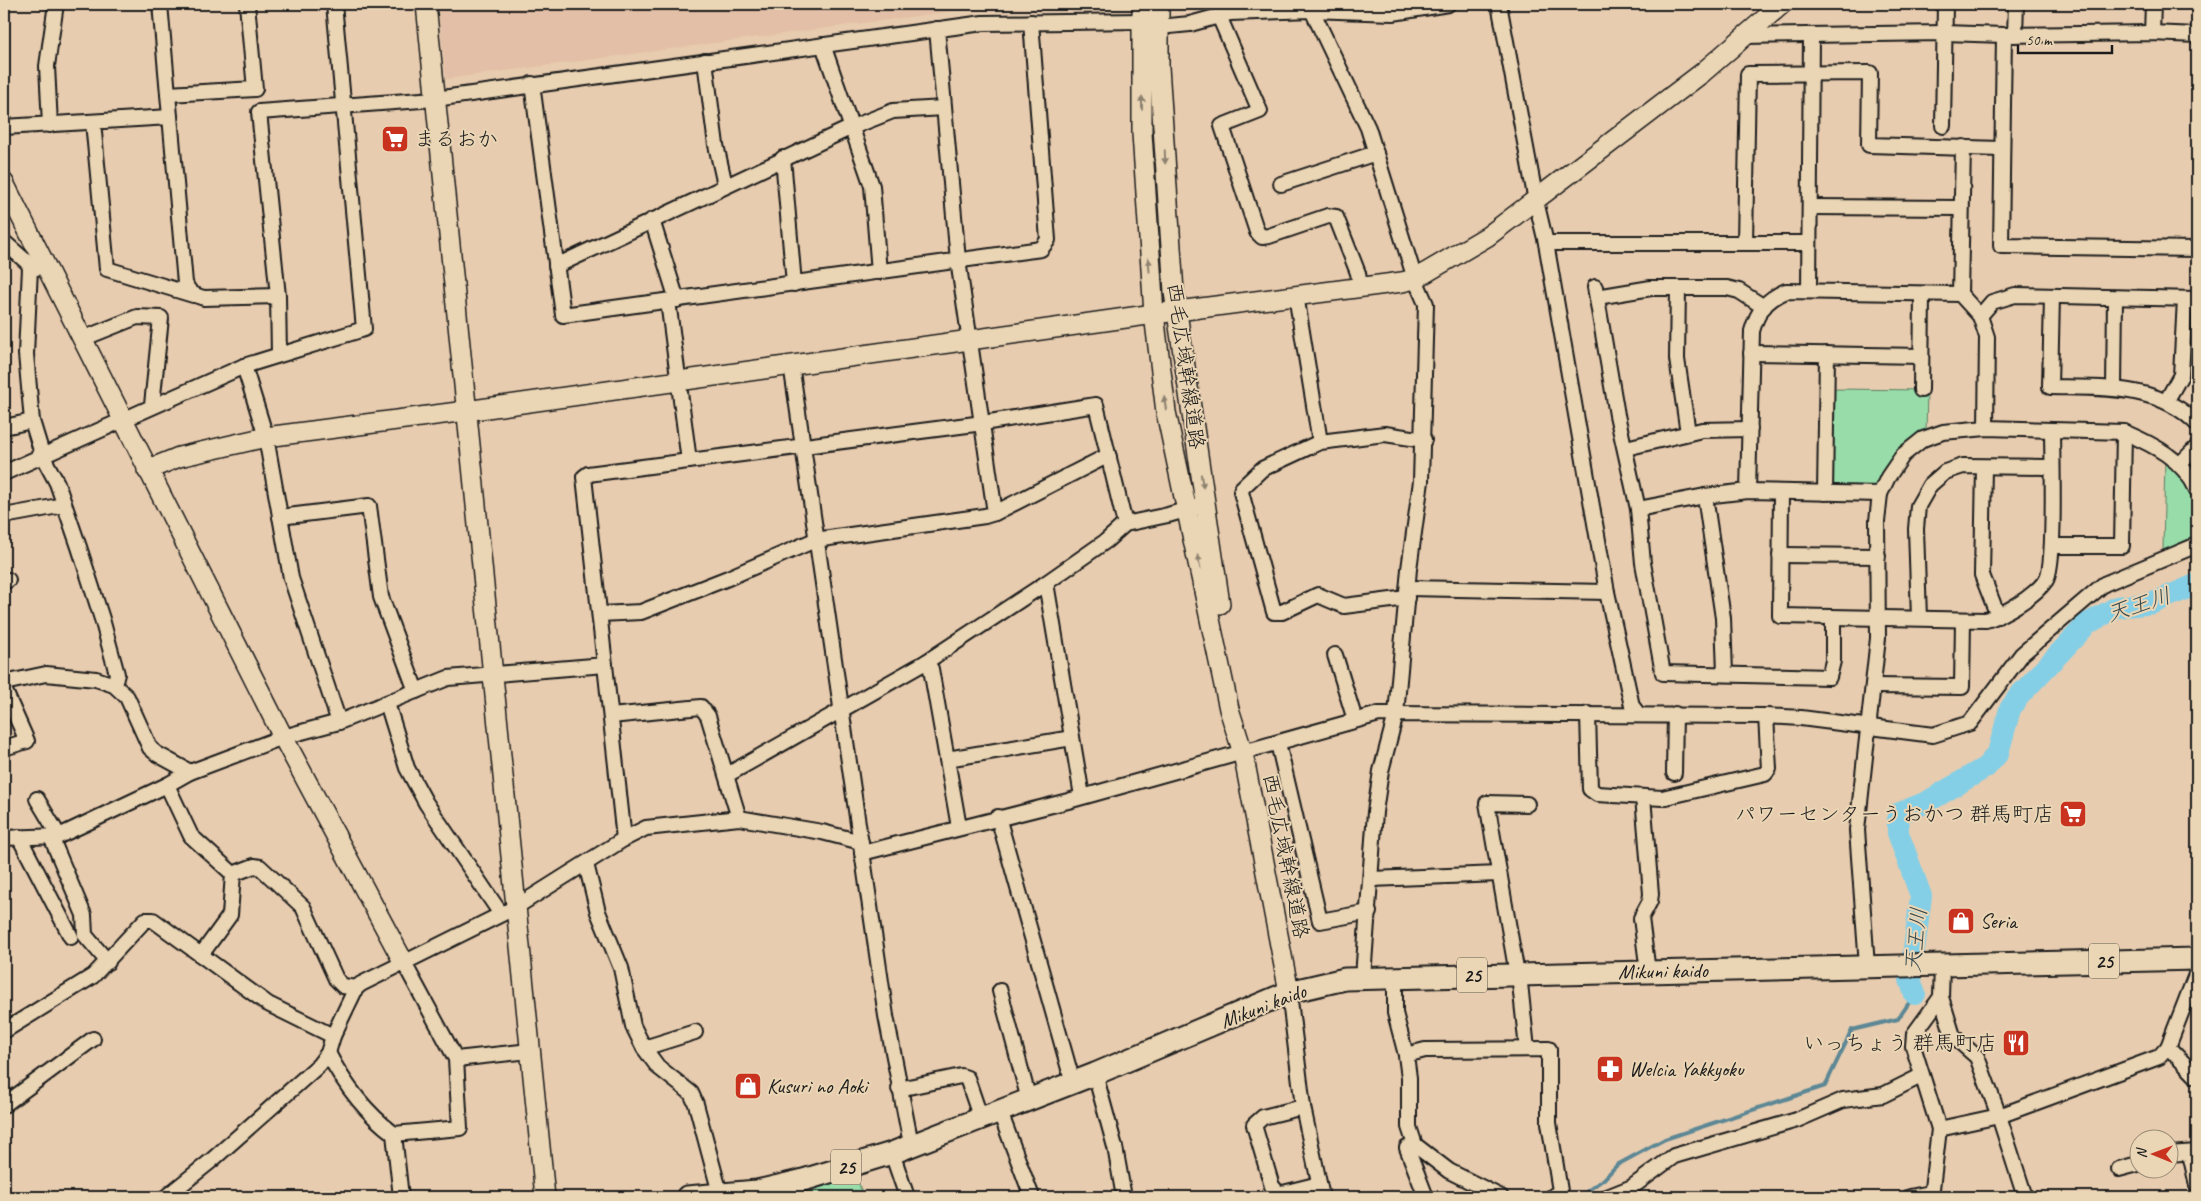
<svg xmlns="http://www.w3.org/2000/svg" width="2201" height="1201" font-family="Caveat,'Klee One',sans-serif">
<rect width="100%" height="100%" fill="#e8ccaf"/>
<filter id="ink" filterUnits="userSpaceOnUse"><feTurbulence type="fractalNoise" baseFrequency=".02" numOctaves="2"/><feDisplacementMap in="SourceGraphic" scale="10" xChannelSelector="R" yChannelSelector="G"/><feConvolveMatrix kernelMatrix="1 2 1 2 8 2 1 2 1" color-interpolation-filters="sRGB"/></filter>
<g filter="url(#ink)">
<path fill="#e2bfa6" d="M 438,4 L 1005,4 L 446,79 Z"/>
<g fill="#98dda9" stroke="#5a7c62">
<path d="M 1831,389 L 1927,390 L 1926,432 L 1877,488 L 1837,488 L 1830,479 Z"/>
<path d="M 2165,459 C 2192,489 2197,493 2197,535 L 2163,551 Z"/>
<path d="M 856,1174 L 863,1197 L 812,1197 L 810,1189 Z"/>
</g>
<g fill="none" stroke-linecap="round" stroke-linejoin="round">
<path stroke="#5b8795" stroke-width="4" d="M 1579,1197 L 1604,1179 L 1617,1165 L 1665,1139 L 1825,1086 L 1852,1030 L 1898,1019 L 1915,994"/>
<path stroke="#85cfe6" stroke-width="22" d="M 1915,994 L 1910,980 L 1921,896 L 1898,833 L 1898,814 L 1927,802 L 1986,767 L 1998,753 L 2010,709 L 2019,696 L 2087,624 L 2117,607 L 2153,603 L 2197,584"/>
<g stroke="#1c1c1c" stroke-width="18">
<g id="street">
<path d="M 160,4 L 168,94 L 255,89 L 247,4"/>
<path d="M 1309,4 L 1368,128 L 1415,279 L 1426,304 L 1421,481 L 1409,569 L 1396,714 L 1381,771 L 1375,812 L 1363,977"/>
<path d="M 1499,4 L 1536,201 L 1546,243 L 1607,592 L 1632,706 L 1638,714"/>
<path d="M 1219,16 L 1260,111 L 1222,126 L 1257,232 L 1262,237 L 1269,236 L 1328,216 L 1336,217 L 1358,273 L 1360,287"/>
<path d="M 1159,27 L 1190,24 L 1230,13 L 1311,10 L 1393,13 L 1448,4"/>
<path d="M 2152,33 L 2153,4"/>
<path d="M 2004,35 L 2001,246 L 2197,249"/>
<path d="M 2015,35 L 2016,4"/>
<path d="M 1744,36 L 1945,33 L 2004,35 L 2152,33 L 2197,35"/>
<path d="M 823,45 L 872,186 L 879,272"/>
<path d="M 705,61 L 716,145 L 725,185"/>
<path d="M 532,84 L 563,315 L 1041,249 L 1048,240 L 1031,22"/>
<path d="M 168,94 L 185,283 C 189,293 193,295 204,298 L 278,296"/>
<path d="M 93,122 L 107,269 L 193,295"/>
<path d="M 50,125 L 47,66 L 56,4"/>
<path d="M 1943,126 L 1945,4"/>
<path d="M 4,127 L 170,117"/>
<path d="M 783,158 L 794,284"/>
<path d="M 1281,184 L 1376,153"/>
<path d="M 1810,207 L 1961,208"/>
<path d="M 652,220 L 677,300"/>
<path d="M 4,242 L 28,263 L 30,268 L 37,268"/>
<path d="M 1546,243 L 1809,243"/>
<path d="M 1745,243 L 1748,74 L 1870,73 L 1869,145 L 2001,149"/>
<path d="M 556,266 L 850,128 L 893,111 L 944,108"/>
<path d="M 30,268 L 26,354 L 32,421 L 43,457 L 57,483 L 79,547 L 102,619 L 117,674 L 114,685"/>
<path d="M 1595,287 L 1617,415 L 1638,509 L 1643,563 L 1663,673 L 1829,677 L 1833,661 L 1833,619"/>
<path d="M 1678,288 L 1677,359 L 1688,433"/>
<path d="M 1809,290 L 1811,36"/>
<path d="M 1960,294 L 1963,147"/>
<path d="M 1296,295 L 1320,442"/>
<path d="M 2052,296 L 2050,387 C 2100,388 2160,384 2197,424"/>
<path d="M 1597,297 L 1651,288 L 1727,288 L 1739,291 L 1764,307"/>
<path d="M 668,301 L 689,461"/>
<path d="M 1980,316 L 1992,302 L 2015,295 L 2197,299"/>
<path d="M 82,339 L 137,317 L 161,318 L 152,405"/>
<path d="M 1751,353 L 1921,356"/>
<path d="M 279,354 L 278,296 L 259,112 L 435,99 L 983,23 L 1142,21"/>
<path d="M 791,364 L 886,1016 L 911,1144"/>
<path d="M 244,366 L 266,437 L 291,578 L 339,722"/>
<path d="M 2114,388 L 2115,298"/>
<path d="M 1921,390 L 1922,294"/>
<path d="M 2167,400 L 2181,375 L 2185,299"/>
<path d="M 4,427 L 32,421"/>
<path d="M 1626,448 L 1702,430 L 1750,429"/>
<path d="M 2180,464 L 2197,447"/>
<path d="M 1984,467 L 1982,575 L 1998,616"/>
<path d="M 4,473 L 244,366 L 364,329 L 334,4"/>
<path d="M 1748,491 L 1752,331 C 1758,310 1766,300 1786,291 L 1960,294 L 1980,316 L 1987,337 L 1986,428"/>
<path d="M 1781,492 L 1780,616 L 1986,620 C 2005,614 2034,597 2046,580 C 2056,565 2052,455 2052,430"/>
<path d="M 1825,493 L 1827,354"/>
<path d="M 1705,496 L 1723,618 L 1725,673"/>
<path d="M 1638,509 L 1705,496 L 1748,491 L 1880,494"/>
<path d="M 995,513 L 1101,459 L 1109,457"/>
<path d="M 4,516 L 64,505"/>
<path d="M 280,517 L 369,506 L 381,597 L 416,691"/>
<path d="M 2052,546 L 2122,546 L 2124,432"/>
<path d="M 1780,555 L 1878,556"/>
<path d="M 4,582 L 8,580"/>
<path d="M 1046,583 L 1082,796"/>
<path d="M 1408,588 L 1607,592"/>
<path d="M 1407,598 L 1344,606 L 1318,595 L 1282,612 L 1274,612 L 1241,492 L 1242,488 L 1262,469 L 1320,442 L 1385,434 L 1424,440"/>
<path d="M 600,614 L 641,612 L 728,578 L 815,540 L 985,516 L 995,513 L 958,260 L 937,29"/>
<path d="M 1919,618 L 1916,529 L 1918,506 L 1930,485 L 1945,472 L 1963,466 L 2051,467"/>
<path d="M 1335,655 L 1355,720"/>
<path d="M 926,662 L 931,669 L 959,827"/>
<path d="M 605,665 L 624,839"/>
<path d="M 4,683 L 46,674 L 96,679 L 114,685 L 127,697 L 150,748 L 157,754 L 190,772"/>
<path d="M 1873,686 L 1962,687 L 1963,620"/>
<path d="M 4,689 L 27,741 L 4,748"/>
<path d="M 387,703 L 407,768 L 426,803 L 501,914"/>
<path d="M 1588,714 L 1590,789 L 1597,794 L 1662,798 L 1765,774 L 1769,769 L 1766,716"/>
<path d="M 611,716 L 701,707 L 708,716 L 739,818"/>
<path d="M 1278,743 L 1320,921 L 1369,912"/>
<path d="M 947,759 L 1072,738"/>
<path d="M 1674,773 L 1675,714"/>
<path d="M 727,775 L 926,662 L 1046,583 L 1106,541 L 1125,524 L 1168,515 L 1206,504"/>
<path d="M 167,785 L 191,836 L 233,874 L 254,866 L 260,867 L 303,907 L 336,979 L 343,986 L 356,988"/>
<path d="M 1643,797 L 1651,894 L 1650,901 L 1641,918 L 1648,972"/>
<path d="M 37,799 L 59,836"/>
<path d="M 998,817 L 1073,1083"/>
<path d="M 19,837 L 71,937"/>
<path d="M 51,837 L 84,915 L 85,935 L 108,962"/>
<path d="M 4,838 L 59,836 L 167,785 L 190,772 L 283,737 L 339,722 L 448,678 L 605,665 L 584,477 L 588,474 L 983,423 L 1096,405 L 1125,524"/>
<path d="M 862,853 L 1068,801 L 1379,714 L 1766,716 L 1801,718 L 1933,735 L 1970,723 L 2022,654 L 2104,584 L 2197,545"/>
<path d="M 586,864 L 598,912 L 621,968 L 633,1026 L 644,1048 L 658,1067 L 691,1093 L 696,1104 L 721,1197"/>
<path d="M 1371,879 L 1499,874"/>
<path d="M 201,955 L 230,915 L 233,874"/>
<path d="M 1942,965 L 1941,997 L 1953,1036 L 1977,1057 L 1999,1116 L 2025,1197"/>
<path d="M 1867,966 L 1857,830 L 1878,638 L 1877,521 L 1880,494 L 1888,477 L 1903,455 L 1923,439 L 1943,432 L 1986,428 L 2124,432 C 2154,445 2183,459 2197,490"/>
<path d="M 1517,974 L 1487,803 L 1527,804"/>
<path d="M 1519,974 L 1527,1049"/>
<path d="M 1395,978 L 1395,1013 L 1406,1055 L 1409,1078 L 1409,1127 L 1415,1145 L 1449,1171 L 1501,1197"/>
<path d="M 1000,991 L 1029,1100"/>
<path d="M 1289,992 L 1303,1107 L 1322,1197"/>
<path d="M 4,1031 L 93,976 L 145,920 L 153,920 L 268,1004 L 333,1036"/>
<path d="M 2168,1047 L 2197,1077"/>
<path d="M 644,1048 L 695,1032"/>
<path d="M 328,1053 C 344,1084 366,1113 394,1134 L 460,1128 L 456,1059 L 404,963"/>
<path d="M 1406,1055 L 1425,1050 L 1549,1049 L 1549,1123 L 1560,1191 L 1552,1197"/>
<path d="M 456,1059 L 530,1051"/>
<path d="M 1095,1074 L 1115,1147 L 1124,1197"/>
<path d="M 899,1089 L 961,1076 L 967,1078 L 981,1119"/>
<path d="M 4,1105 L 93,1039"/>
<path d="M 1000,1112 L 1032,1197"/>
<path d="M 1939,1129 L 1999,1116 L 2159,1057 L 2168,1047 L 2197,972"/>
<path d="M 394,1134 L 401,1197"/>
<path d="M 1415,1145 L 1407,1148 L 1426,1197"/>
<path d="M 892,1153 L 907,1197"/>
<path d="M 2168,1154 L 2197,1152"/>
<path d="M 2190,1154 L 2197,1185"/>
<path d="M 2119,1169 L 2138,1164"/>
<path d="M 1279,1194 L 1272,1186 L 1254,1125 L 1263,1117 L 1303,1107"/>
<path d="M 166,1197 L 212,1160 L 319,1065 L 328,1053 L 333,1036 L 356,988 L 361,984 L 516,907 L 624,839 L 646,828 L 739,818 L 822,832 L 861,842"/>
<path d="M 1276,1197 L 1279,1194 L 1319,1184"/>
<path d="M 1607,1197 L 1632,1187 L 1674,1156 L 1797,1120 L 1843,1100 L 1883,1095 L 1921,1076"/>
<path d="M 1910,1197 L 1930,1193"/>
<path d="M 1931,1197 L 1939,1129 L 1913,1046 L 1914,1034 L 1941,997"/>
</g>
</g>
<g stroke="#1c1c1c" stroke-width="22">
<g id="secondary">
<path d="M 426,4 L 545,1197"/>
<path d="M 1142,4 L 1142,133 L 1154,314 L 1166,412 L 1229,709 L 1243,753 L 1289,992"/>
<path d="M 1159,4 L 1159,67 L 1174,292 L 1220,604"/>
<path d="M 4,183 L 283,737 L 404,963"/>
<path d="M 147,470 L 179,457 L 266,437 L 466,411 L 1154,314 L 1402,282 L 1415,279 L 1488,236 L 1702,73 L 1782,4"/>
</g>
</g>
<g stroke="#1c1c1c" stroke-width="25">
<path id="primary" d="M 687,1197 L 757,1191 L 800,1181 L 892,1153 L 1095,1074 L 1289,992 L 1345,979 L 2197,959"/>
</g>
<use href="#street" stroke="#ead5b4" stroke-width="14"/>
<use href="#secondary" stroke="#ead5b4" stroke-width="19"/>
<use href="#primary" stroke="#ead5b4" stroke-width="21"/>
</g>
<defs><path id="oneway-solid" d="M-6-.8H1V-3.2L6.5 0L1 3.2V.8H-6Z" transform="scale(1.25)"/></defs>
<g fill="#8d8270">
<use href="#oneway-solid" transform="translate(1142 103) rotate(-90)"/>
<use href="#oneway-solid" transform="translate(1165 157) rotate(88)"/>
<use href="#oneway-solid" transform="translate(1149 265) rotate(-94)"/>
<use href="#oneway-solid" transform="translate(1165 403) rotate(-98)"/>
<use href="#oneway-solid" transform="translate(1202 481) rotate(81)"/>
<use href="#oneway-solid" transform="translate(1199 562) rotate(-102)"/>
</g>
</g>
<defs>
<g id="supermarket-square" transform="scale(1.4375)"><rect x="-9" y="-9" width="18" height="18" rx="4" fill="#c8321e" stroke="#ead5b4"/><path d="M-6-5.5h2.5l.6 2H6L4.5 2H-2.5L-4.4-4H-6ZM-1.5 3.2a1.3 1.3 0 1 0 .1 0ZM3 3.2a1.3 1.3 0 1 0 .1 0Z" fill="#fff"/></g>
<g id="shop-square" transform="scale(1.4375)"><rect x="-9" y="-9" width="18" height="18" rx="4" fill="#c8321e" stroke="#ead5b4"/><path d="M-5-2.5h2.3a2.7 3.5 0 0 1 5.4 0H5L5.5 6h-11ZM-1.5-2.5h3a1.5 2.3 0 0 0-3 0Z" fill="#fff"/></g>
<g id="restaurant-square" transform="scale(1.4375)"><rect x="-9" y="-9" width="18" height="18" rx="4" fill="#c8321e" stroke="#ead5b4"/><path d="M-5-6h1v4h1v-4h1v4h1v-4h1v5L-1.5 .5V6h-2V.5L-5-1ZM5-6V6H3V1.5H1.5Q1.5-4 5-6Z" fill="#fff"/></g>
<g id="pharmacy-square" transform="scale(1.4375)"><rect x="-9" y="-9" width="18" height="18" rx="4" fill="#c8321e" stroke="#ead5b4"/><path d="M-2-6h4v4h4v4h-4v4h-4v-4h-4v-4h4Z" fill="#fff"/></g>
</defs>
<g fill-rule="evenodd">
<use href="#supermarket-square" x="395" y="139"/>
<use href="#supermarket-square" x="2073" y="814"/>
<use href="#shop-square" x="1961" y="921"/>
<use href="#restaurant-square" x="2016" y="1043"/>
<use href="#pharmacy-square" x="1610" y="1069"/>
<use href="#shop-square" x="748" y="1086"/>
</g>
<g text-anchor="middle" dominant-baseline="central" stroke-width="4" stroke-linejoin="round" paint-order="stroke">
<g fill="#ead5b4" stroke="#5a544a" stroke-width="1">
<rect x="2089" y="943.5" width="30" height="35" rx="4"/>
<rect x="1457" y="957.5" width="30" height="35" rx="4"/>
<rect x="831" y="1149.5" width="30" height="35" rx="4"/>
</g>
<g font-size="20" font-weight="bold" fill="#1c1c1c">
<text x="2104" y="961">25</text>
<text x="1472" y="975">25</text>
<text x="846" y="1167">25</text>
</g>
<g font-size="21" fill="#1c1c1c" stroke="#ead5b4" text-anchor="start">
<text x="414" y="139">まるおか</text>
<text x="2054" y="814" text-anchor="end">パワーセンターうおかつ 群馬町店</text>
<text x="1980" y="921">Seria</text>
<text x="1997" y="1043" text-anchor="end">いっちょう 群馬町店</text>
<text x="1629" y="1069">Welcia Yakkyoku</text>
<text x="767" y="1086">Kusuri no Aoki</text>
</g>
<g font-size="21" fill="#1c1c1c" stroke="#ead5b4">
<text transform="translate(1186 366) rotate(82)">西毛広域幹線道路</text>
<text transform="translate(1286 856) rotate(79)">西毛広域幹線道路</text>
<text transform="translate(1663 971) rotate(-1)">Mikuni kaido</text>
<text transform="translate(1263 1006) rotate(-21)">Mikuni kaido</text>
</g>
<g font-size="22" font-style="italic" fill="#36494e" stroke="#ead5b4">
<text transform="translate(2139 605) rotate(-18)">天王川</text>
<text transform="translate(1916 940) rotate(-84)">天王川</text>
</g>
</g>
<rect width="2201" height="1201" fill="none" stroke="#ead5b4" stroke-width="20"/>
<rect x="10" y="10" width="2181" height="1181" fill="none" stroke="#1c1c1c" stroke-width="2" filter="url(#ink)"/>
<g transform="translate(2154 1154) rotate(271)"><circle r="24" fill="#ead5b4" stroke="#988b77"/>
<path d="M0-4L9 19L0 12L-9 19Z" fill="#c8321e"/>
<text y="-8" font-size="14" font-weight="bold" text-anchor="middle" fill="#1c1c1c">N</text>
</g>
<path d="M2018 45v8h94v-8" fill="none" stroke="#1c1c1c" stroke-width="2.5"/>
<text x="2026" y="45" font-size="15" fill="#1c1c1c" stroke="#ead5b4" stroke-width="4" paint-order="stroke">50 m</text>
</svg>
